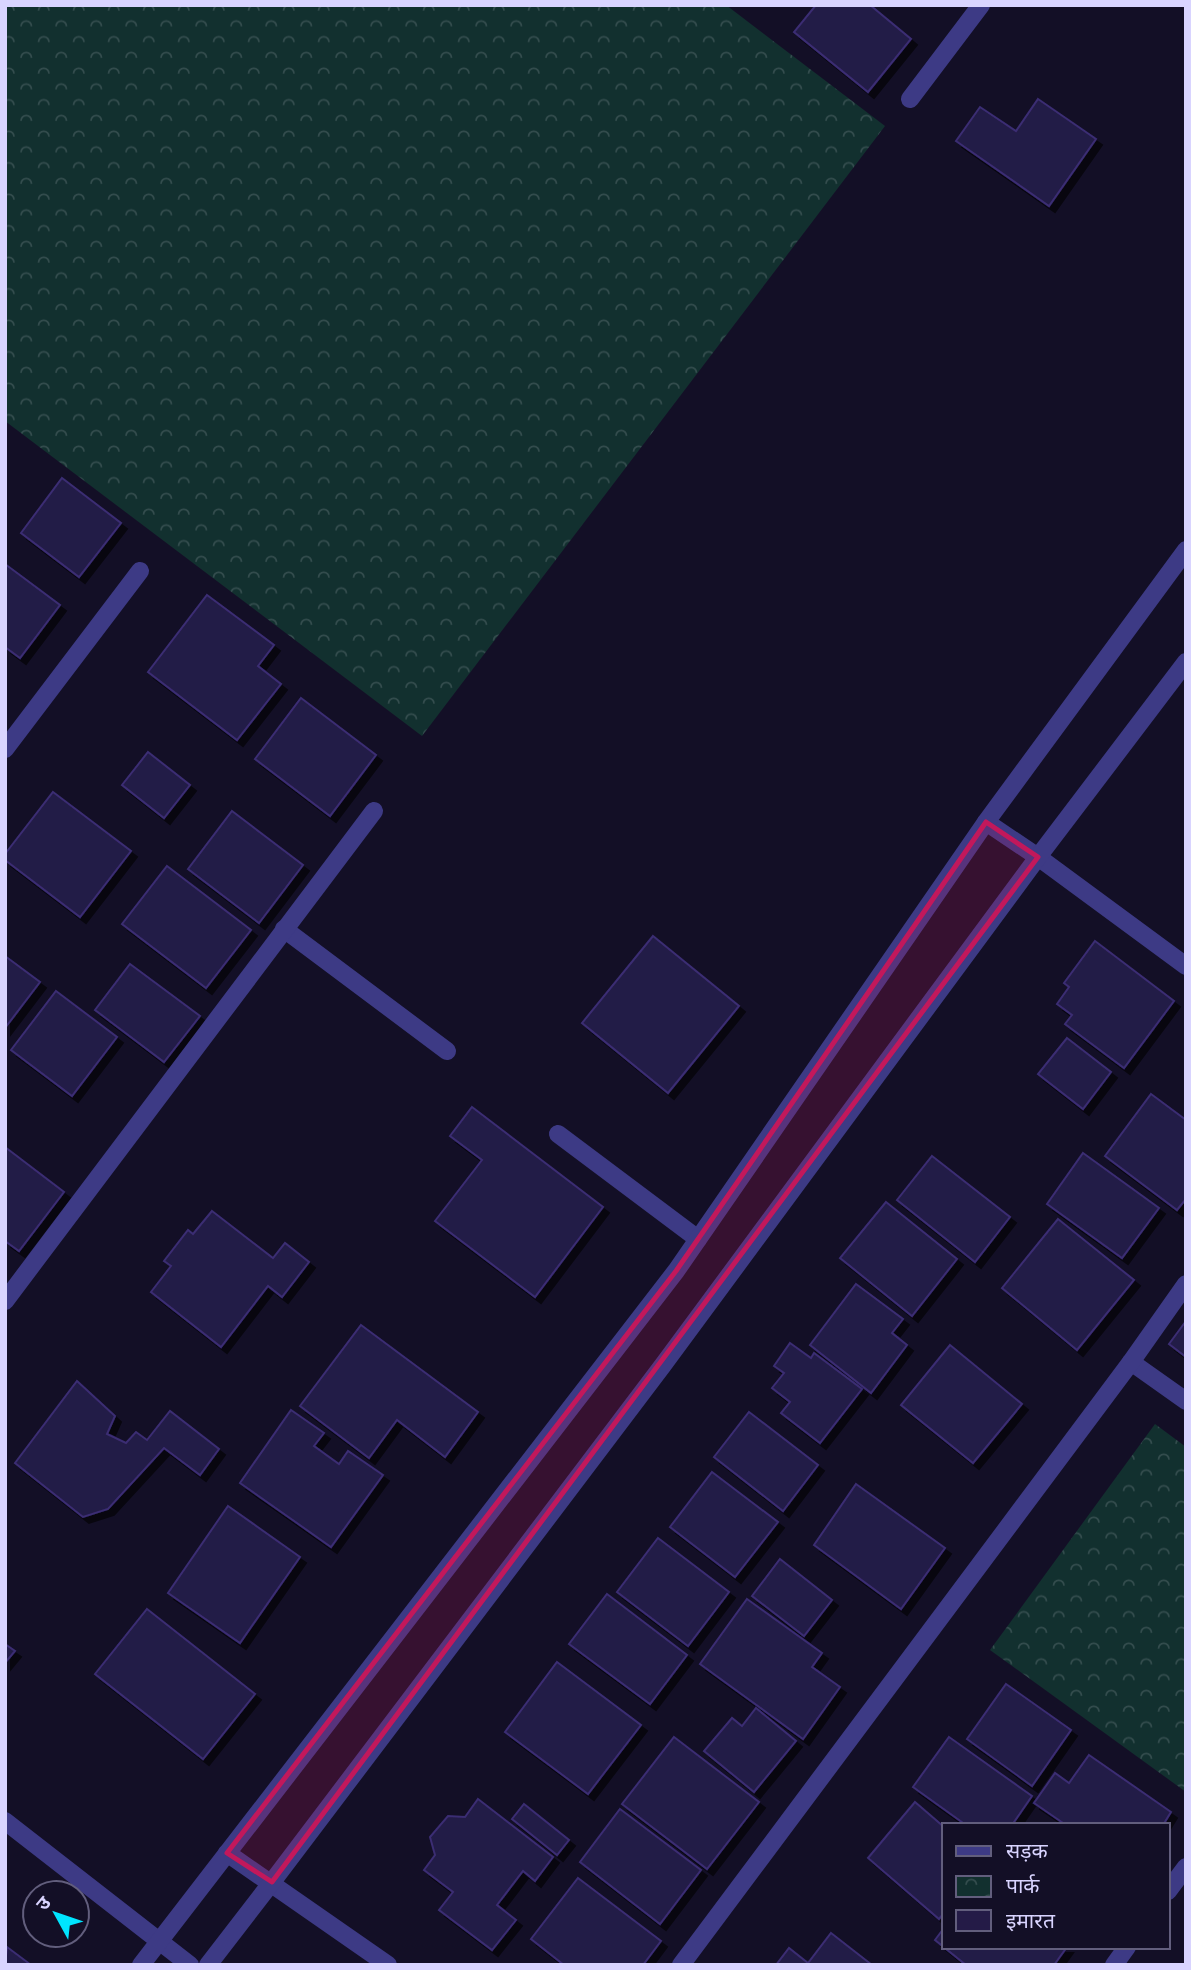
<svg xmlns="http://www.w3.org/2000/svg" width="1191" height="1970" font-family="Commissioner,'Noto Sans Devanagari',sans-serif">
<defs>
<pattern id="park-crowns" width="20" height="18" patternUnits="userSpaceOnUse" patternTransform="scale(1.75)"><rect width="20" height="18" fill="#12302f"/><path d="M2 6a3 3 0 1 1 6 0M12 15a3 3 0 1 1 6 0" fill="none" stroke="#344d4e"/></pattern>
<filter id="shadow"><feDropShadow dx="6" dy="6" stdDeviation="0" flood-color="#0009"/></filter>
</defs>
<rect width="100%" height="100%" fill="#130f26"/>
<g fill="url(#park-crowns)">
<path d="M 5,5 L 726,5 L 885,126 L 422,736 L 5,421 Z"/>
<path d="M 1155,1424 L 1186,1447 L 1186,1792 L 990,1650 Z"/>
</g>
<g fill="#241b47" stroke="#3b2d73" stroke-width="2" filter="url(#shadow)">
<path d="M 816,5 L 870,5 L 911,39 L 868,92 L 794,32 Z"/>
<path d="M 1038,99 L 1096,139 L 1049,206 L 956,141 L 980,107 L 1016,131 Z"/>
<path d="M 62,478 L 121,523 L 79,577 L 21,533 Z"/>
<path d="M 5,564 L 60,605 L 20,658 L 5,647 Z"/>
<path d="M 207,595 L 274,645 L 258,666 L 281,684 L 237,740 L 148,672 Z"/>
<path d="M 301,698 L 376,755 L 330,816 L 255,759 Z"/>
<path d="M 148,752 L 190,785 L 164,818 L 122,785 Z"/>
<path d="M 53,792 L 131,851 L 80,917 L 5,860 L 5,854 Z"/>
<path d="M 232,811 L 303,865 L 259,923 L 188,869 Z"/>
<path d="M 167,866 L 251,930 L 206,988 L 122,924 Z"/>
<path d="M 653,936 L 739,1006 L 668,1093 L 582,1023 Z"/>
<path d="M 1095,941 L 1174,1001 L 1124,1068 L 1065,1024 L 1072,1015 L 1057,1004 L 1069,987 L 1064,983 Z"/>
<path d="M 5,956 L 40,982 L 5,1028 Z"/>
<path d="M 130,964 L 200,1016 L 164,1062 L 95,1010 Z"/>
<path d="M 56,991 L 117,1037 L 72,1096 L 11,1050 Z"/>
<path d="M 1067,1038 L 1111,1072 L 1083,1109 L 1038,1074 Z"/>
<path d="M 1151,1094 L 1186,1120 L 1186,1199 L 1177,1210 L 1105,1156 Z"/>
<path d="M 472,1107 L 603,1207 L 535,1297 L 435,1221 L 482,1160 L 450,1136 Z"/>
<path d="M 5,1147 L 64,1192 L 19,1251 L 5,1241 Z"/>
<path d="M 1083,1153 L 1159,1208 L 1122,1258 L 1047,1204 Z"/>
<path d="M 932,1156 L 1010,1217 L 975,1262 L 897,1200 Z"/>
<path d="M 886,1202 L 957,1259 L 912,1316 L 840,1258 Z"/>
<path d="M 212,1211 L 273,1258 L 285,1243 L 309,1262 L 282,1297 L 268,1286 L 221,1347 L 151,1292 L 171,1266 L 164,1261 L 188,1230 L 193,1234 Z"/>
<path d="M 1058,1219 L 1134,1280 L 1077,1350 L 1002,1288 Z"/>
<path d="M 856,1284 L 903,1319 L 892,1333 L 907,1345 L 871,1393 L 810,1345 Z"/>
<path d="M 1186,1321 L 1186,1357 L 1169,1344 Z"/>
<path d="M 361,1325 L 478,1412 L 445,1457 L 397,1420 L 369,1458 L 300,1406 Z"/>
<path d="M 790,1343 L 811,1358 L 814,1353 L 862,1389 L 820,1443 L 781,1413 L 790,1402 L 772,1388 L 784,1373 L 774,1366 Z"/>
<path d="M 950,1345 L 1022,1404 L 973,1463 L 901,1405 Z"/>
<path d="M 77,1381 L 115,1416 L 107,1434 L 126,1443 L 136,1432 L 147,1440 L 170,1411 L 219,1449 L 200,1475 L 164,1448 L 108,1509 L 83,1517 L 15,1463 Z"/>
<path d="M 291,1410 L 324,1433 L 314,1446 L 339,1464 L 348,1451 L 383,1475 L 331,1547 L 240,1483 Z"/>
<path d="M 749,1412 L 818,1465 L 783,1511 L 714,1457 Z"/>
<path d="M 712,1472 L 778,1522 L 735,1577 L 670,1527 Z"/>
<path d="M 856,1484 L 945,1548 L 901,1609 L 814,1545 Z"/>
<path d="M 228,1506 L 300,1557 L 240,1643 L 168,1593 Z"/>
<path d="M 658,1538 L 729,1592 L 688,1646 L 617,1592 Z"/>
<path d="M 780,1559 L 832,1600 L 804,1636 L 752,1596 Z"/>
<path d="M 607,1594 L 687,1655 L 650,1704 L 569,1644 Z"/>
<path d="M 747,1599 L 822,1653 L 812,1667 L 840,1687 L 803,1739 L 700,1664 Z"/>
<path d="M 147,1609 L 255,1694 L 203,1759 L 95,1674 Z"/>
<path d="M 5,1644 L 15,1651 L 5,1663 Z"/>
<path d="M 557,1662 L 641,1725 L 588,1794 L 505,1732 Z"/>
<path d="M 1006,1684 L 1071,1730 L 1032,1786 L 967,1739 Z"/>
<path d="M 756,1708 L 796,1741 L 754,1792 L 704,1751 L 732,1718 L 742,1726 Z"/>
<path d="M 674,1737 L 759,1802 L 707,1869 L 622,1804 Z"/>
<path d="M 949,1737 L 1032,1796 L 1012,1825 L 966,1825 L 913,1787 Z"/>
<path d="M 1089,1755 L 1171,1812 L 1163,1825 L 1066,1825 L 1034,1803 L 1055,1773 L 1069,1783 Z"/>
<path d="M 478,1799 L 553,1857 L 535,1881 L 523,1871 L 497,1905 L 516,1920 L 492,1950 L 439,1910 L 453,1892 L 424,1870 L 435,1855 L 430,1837 L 448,1816 L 465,1817 Z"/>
<path d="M 915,1802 L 944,1827 L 944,1913 L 939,1919 L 868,1858 Z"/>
<path d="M 524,1804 L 569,1840 L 557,1855 L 512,1819 Z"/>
<path d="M 620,1809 L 701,1870 L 660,1924 L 580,1862 Z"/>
<path d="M 578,1878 L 661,1941 L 643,1965 L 564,1965 L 531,1939 Z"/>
<path d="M 944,1928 L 944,1947 L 1067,1947 L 1054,1965 L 966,1965 L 935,1940 Z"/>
<path d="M 831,1933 L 872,1965 L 776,1965 L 789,1948 L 808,1963 Z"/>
<path d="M 7,1947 L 31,1965 L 5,1965 Z"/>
</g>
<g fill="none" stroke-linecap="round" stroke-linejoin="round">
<g stroke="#3d3a85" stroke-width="18">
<path d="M 910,99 L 981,5"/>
<path d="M 5,749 L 140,571"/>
<path d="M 986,822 L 1038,857 L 1186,966"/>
<path d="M 284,929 L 447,1051"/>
<path d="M 558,1134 L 698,1239"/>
<path d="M 5,1301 L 374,811"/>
<path d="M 1131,1362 L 1186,1401"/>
<path d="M 5,1821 L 190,1965"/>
<path d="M 227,1853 L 388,1965"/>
<path d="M 1168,1891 L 1186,1867"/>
<path d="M 681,1965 L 1131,1362 L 1186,1284"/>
<path d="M 1114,1965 L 1127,1947"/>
</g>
<g stroke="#3d3a85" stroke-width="18">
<path d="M 141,1965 L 676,1271 L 986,822 L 1186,550"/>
<path d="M 208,1965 L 272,1882 L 663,1365 L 1038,857 L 1186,662"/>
</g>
</g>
<path fill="#c2185b" fill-opacity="0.2" stroke="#c2185b" stroke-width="5" stroke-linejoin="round" d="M 986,822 L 1038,857 L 272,1882 L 227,1853 L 676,1271 Z"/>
<rect width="1191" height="1970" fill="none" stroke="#d9d4ff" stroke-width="14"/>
<rect x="942" y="1823" width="228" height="126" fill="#130f26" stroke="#625e7d" stroke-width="2"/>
<rect x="956" y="1846" width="35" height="10" fill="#3d3a85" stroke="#625e7d" stroke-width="2"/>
<text x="1006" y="1858" font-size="21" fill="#d9d4ff">सड़क</text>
<rect x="956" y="1876" width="35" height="21" fill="url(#park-crowns)" stroke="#625e7d" stroke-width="2"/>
<text x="1006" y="1893" font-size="21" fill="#d9d4ff">पार्क</text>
<rect x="956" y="1910" width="35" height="21" fill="#241b47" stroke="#625e7d" stroke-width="2"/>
<text x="1006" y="1928" font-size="21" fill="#d9d4ff">इमारत</text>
<g transform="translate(56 1914) rotate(310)"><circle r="33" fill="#130f26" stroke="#625e7d" stroke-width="2"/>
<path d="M0-5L12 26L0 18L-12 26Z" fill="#00e5ff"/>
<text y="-10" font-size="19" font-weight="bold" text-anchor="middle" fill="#d9d4ff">उ</text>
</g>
</svg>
